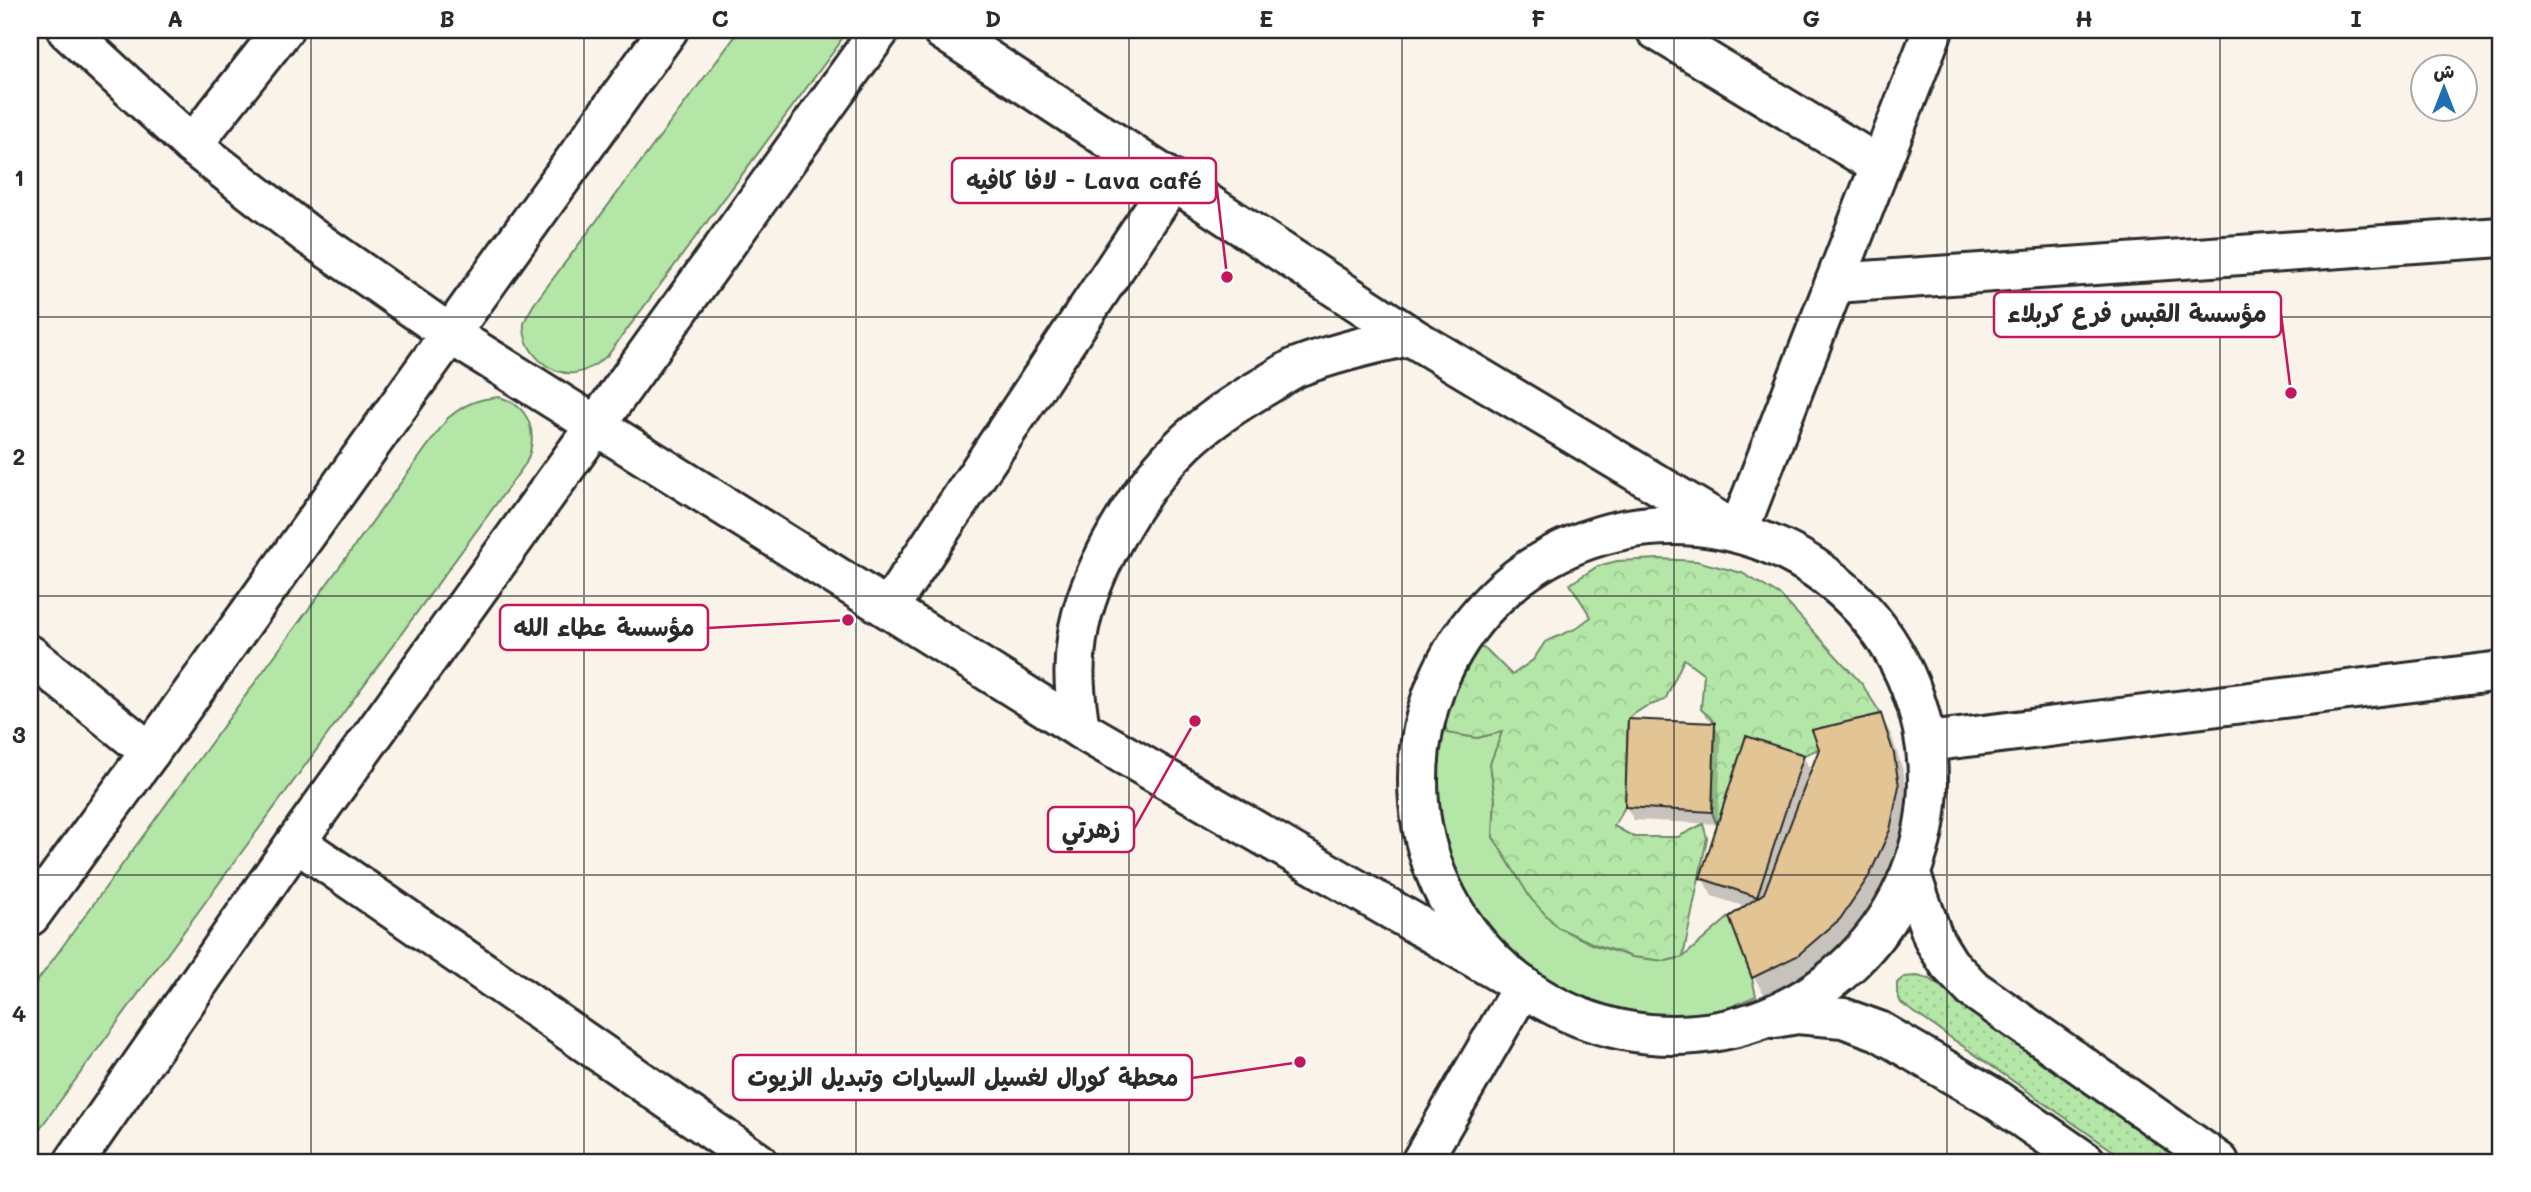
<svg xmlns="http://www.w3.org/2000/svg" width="2531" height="1192" font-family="Mali,'Playpen Sans Arabic',sans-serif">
<defs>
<pattern id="forest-crowns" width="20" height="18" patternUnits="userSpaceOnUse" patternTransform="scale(1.75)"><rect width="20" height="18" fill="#b3e6a7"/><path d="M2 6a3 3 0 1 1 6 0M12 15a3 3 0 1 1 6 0" fill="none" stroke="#9ac590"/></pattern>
<pattern id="garden-dots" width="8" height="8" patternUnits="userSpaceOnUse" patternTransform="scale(1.75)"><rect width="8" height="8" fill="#b3e6a7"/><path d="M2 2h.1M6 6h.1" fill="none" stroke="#9ac590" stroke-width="1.8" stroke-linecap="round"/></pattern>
</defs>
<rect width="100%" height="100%" fill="#f9f3ea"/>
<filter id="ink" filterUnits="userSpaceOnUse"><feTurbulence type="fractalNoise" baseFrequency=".0143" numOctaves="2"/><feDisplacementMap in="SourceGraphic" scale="14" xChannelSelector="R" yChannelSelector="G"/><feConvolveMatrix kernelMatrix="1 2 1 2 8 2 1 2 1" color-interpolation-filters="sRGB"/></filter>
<g filter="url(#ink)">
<g fill="#b3e6a7" stroke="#6f8869" stroke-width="2">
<path d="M 740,30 L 845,30 L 839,44 L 608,355 C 598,363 588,371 574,373 C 549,376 522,350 524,324 C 525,318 531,310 534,304 Z"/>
<path d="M 499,397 C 530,406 539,434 526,463 L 30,1142 L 30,991 L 448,418 C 465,404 477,399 499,397 Z"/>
<path d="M 1441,702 L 1447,733 L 1477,738 L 1503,731 L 1490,764 L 1495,798 L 1493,837 L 1557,927 L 1594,945 L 1633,957 L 1665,961 L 1683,957 L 1729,917 L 1752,978 L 1756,996 L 1712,1015 L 1658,1024 L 1599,1014 L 1567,1004 L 1477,932 L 1452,891 L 1439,865 L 1430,818 L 1429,767 Z"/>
</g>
<path fill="url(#forest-crowns)" stroke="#6f8869" stroke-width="2" d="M 1660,559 L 1696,561 L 1742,573 L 1781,596 L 1862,684 L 1881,714 L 1813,730 L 1819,749 L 1804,755 L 1746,736 L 1717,825 L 1712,812 L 1715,723 L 1701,709 L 1704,674 L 1684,659 L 1665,700 L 1645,707 L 1628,718 L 1625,807 L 1614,826 L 1634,837 L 1678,837 L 1703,824 L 1707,838 L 1683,957 L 1665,961 L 1633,957 L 1594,944 L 1557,927 L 1531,899 L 1493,837 L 1495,798 L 1490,764 L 1502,732 L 1477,738 L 1447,733 L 1441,702 L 1457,663 L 1474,646 L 1486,649 L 1512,675 L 1533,660 L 1545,642 L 1575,629 L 1591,617 L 1570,584 L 1598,566 L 1617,561 Z"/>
<path fill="url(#garden-dots)" stroke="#6f8869" stroke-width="2" d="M 1917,976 L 1930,979 L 2193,1162 L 2129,1162 L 1901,1003 L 1897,993 L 1897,983 L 1904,977 Z"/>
<g fill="#0003">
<path d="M 1880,716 L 1891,734 L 1904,774 L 1908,806 L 1900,849 L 1879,895 L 1850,938 L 1808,975 L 1765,996 L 1754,977 L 1731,917 L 1746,907 L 1712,896 L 1702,878 L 1803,756 L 1812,773 Z"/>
<path d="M 1714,724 L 1721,737 L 1718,824 L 1634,820 L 1626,807 Z"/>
</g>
<g fill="#e2c495" stroke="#2b2b2b" stroke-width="2">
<path d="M 1881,714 L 1894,754 L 1899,786 L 1890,830 L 1869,876 L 1840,919 L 1797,956 L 1752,978 L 1729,917 L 1764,893 L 1819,749 L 1812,730 Z"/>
<path d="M 1628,719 L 1715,723 L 1712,812 L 1625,807 Z"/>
<path d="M 1746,736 L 1804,755 L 1757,897 L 1700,878 Z"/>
</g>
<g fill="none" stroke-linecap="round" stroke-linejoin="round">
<g stroke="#2b2b2b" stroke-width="44">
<g id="minor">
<path d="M 1656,30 L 1880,166"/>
<path d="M 192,145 L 283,30"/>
<path d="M 1835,283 L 2501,237"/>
<path d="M 1738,532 L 1933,30"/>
<path d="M 889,607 L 1173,181"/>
<path d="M 30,655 L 150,752"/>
<path d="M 1080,729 C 1075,698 1072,670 1077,639 C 1086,574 1139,486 1187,441 C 1210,420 1237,402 1265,386 C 1275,380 1286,372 1297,367 C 1334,353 1372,344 1410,336"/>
<path d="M 1927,742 L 2501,671"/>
<path d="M 296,842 L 758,1162"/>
<path d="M 1421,1162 L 1523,986"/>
</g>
</g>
<g stroke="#2b2b2b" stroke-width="44">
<g id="tertiary">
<path d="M 67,30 L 192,145 L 308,235 L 450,334 L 1080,729 L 1523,986"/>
<path d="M 942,30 L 1410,336 L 1727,526"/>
<circle cx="1673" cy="780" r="255"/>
<path d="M 1911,875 L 1934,940 L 1949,964 L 1973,989 L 2219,1162"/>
<path d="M 30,916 L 150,752 L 668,30"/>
<path d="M 1774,1018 L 1797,1014 L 1843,1018 L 1879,1031 L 1995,1099 L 2086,1162"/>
<path d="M 74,1162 L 296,842 L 880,30"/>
</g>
</g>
<use href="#minor" stroke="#fff" stroke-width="38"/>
<use href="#tertiary" stroke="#fff" stroke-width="38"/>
</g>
</g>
<path fill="none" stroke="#2b2b2b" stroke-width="2" stroke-opacity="0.55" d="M 311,30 L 311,1162M 584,30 L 584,1162M 856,30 L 856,1162M 1129,30 L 1129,1162M 1402,30 L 1402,1162M 1674,30 L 1674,1162M 1947,30 L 1947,1162M 2220,30 L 2220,1162M 30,317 L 2501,317M 30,596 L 2501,596M 30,875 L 2501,875"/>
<path fill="none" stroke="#c2185b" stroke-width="2.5" d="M1227 277L1216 180M2291 393L2281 314M848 620L708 628M1195 721L1134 829M1300 1062L1192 1078"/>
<g fill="#c2185b" stroke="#fff" stroke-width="2.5">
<circle cx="1227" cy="277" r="7"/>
<circle cx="2291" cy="393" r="7"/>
<circle cx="848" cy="620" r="7"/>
<circle cx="1195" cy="721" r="7"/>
<circle cx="1300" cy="1062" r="7"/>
</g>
<g fill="#fff" stroke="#c2185b" stroke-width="2.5">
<rect x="952" y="158" width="264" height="45" rx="7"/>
<rect x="1994" y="292" width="287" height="45" rx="7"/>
<rect x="500" y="605" width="208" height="45" rx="7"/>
<rect x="1048" y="807" width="86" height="45" rx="7"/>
<rect x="733" y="1055" width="459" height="45" rx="7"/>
</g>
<g font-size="24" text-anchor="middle" font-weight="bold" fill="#2b2b2b">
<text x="1084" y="189">لافا كافيه - Lava café</text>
<text x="2137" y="322">مؤسسة القبس فرع كربلاء</text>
<text x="604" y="636">مؤسسة عطاء الله</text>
<text x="1091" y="838">زهرتي</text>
<text x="963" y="1086">محطة كورال لغسيل السيارات وتبديل الزيوت</text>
</g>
<rect width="2531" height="1192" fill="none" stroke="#fff" stroke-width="77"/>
<g transform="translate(2444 88)"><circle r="33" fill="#ffffff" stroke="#aaaaaa" stroke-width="2"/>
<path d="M0-5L12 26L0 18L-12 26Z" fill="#1f6fb2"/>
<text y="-10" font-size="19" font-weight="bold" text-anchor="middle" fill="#2b2b2b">ش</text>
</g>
<rect x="38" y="38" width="2454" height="1116" fill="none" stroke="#2b2b2b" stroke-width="2.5"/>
<g font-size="23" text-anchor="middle" font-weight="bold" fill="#2b2b2b">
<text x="175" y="27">A</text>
<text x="447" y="27">B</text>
<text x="720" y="27">C</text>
<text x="993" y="27">D</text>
<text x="1266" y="27">E</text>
<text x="1538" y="27">F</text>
<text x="1811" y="27">G</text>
<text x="2084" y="27">H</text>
<text x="2356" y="27">I</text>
<text x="19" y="186">1</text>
<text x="19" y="465">2</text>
<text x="19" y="743">3</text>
<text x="19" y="1022">4</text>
</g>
</svg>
